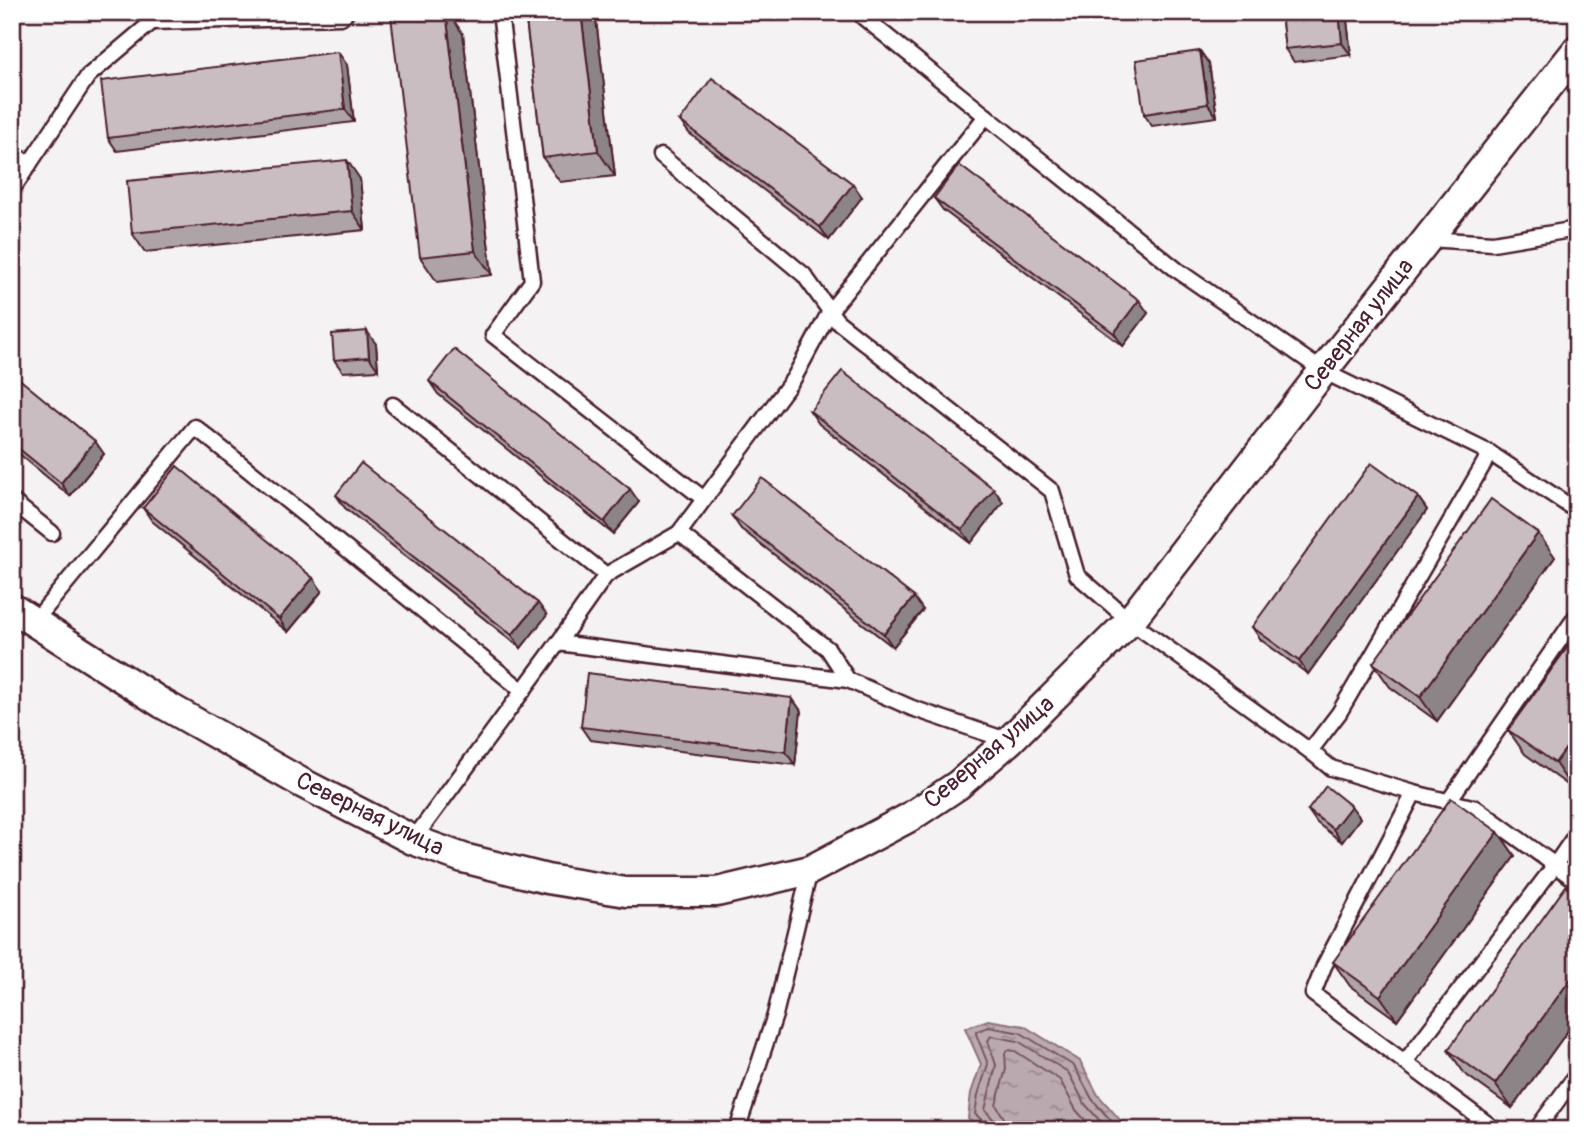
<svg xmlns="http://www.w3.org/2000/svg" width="1589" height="1142" font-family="Pangolin,sans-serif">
<defs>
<pattern id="water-ripples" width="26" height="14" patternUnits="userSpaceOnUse" patternTransform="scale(1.75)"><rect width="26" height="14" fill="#baa9ae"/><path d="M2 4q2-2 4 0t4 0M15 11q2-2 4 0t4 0" fill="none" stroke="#99898e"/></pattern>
</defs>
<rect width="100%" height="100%" fill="#f4f2f2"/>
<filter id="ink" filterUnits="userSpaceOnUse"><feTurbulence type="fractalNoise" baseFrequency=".0143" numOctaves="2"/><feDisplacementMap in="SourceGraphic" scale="14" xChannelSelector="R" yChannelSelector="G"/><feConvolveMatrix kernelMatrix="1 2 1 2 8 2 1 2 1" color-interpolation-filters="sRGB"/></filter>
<g filter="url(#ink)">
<path fill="url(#water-ripples)" stroke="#8d727a" stroke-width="2" d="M 988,1020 L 1024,1026 L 1080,1061 L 1098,1095 L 1129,1130 L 983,1130 L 968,1118 L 971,1093 L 981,1064 L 965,1028 Z"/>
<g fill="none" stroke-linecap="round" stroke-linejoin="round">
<g stroke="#77565f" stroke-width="2">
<path d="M 987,1130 L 985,1123 L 975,1114 L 978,1095 L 988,1064 L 976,1034 L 977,1031 L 989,1027 L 1021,1033 L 1074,1066 L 1092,1099 L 1119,1130"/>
<path d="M 995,1130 L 994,1120 L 985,1110 L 996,1065 L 988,1041 L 991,1036 L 1018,1041 L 1068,1072 L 1085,1104 L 1108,1130"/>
<path d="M 1006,1130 L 1004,1118 L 996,1105 L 1006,1069 L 1005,1053 L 1008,1050 L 1015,1051 L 1060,1080 L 1076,1110 L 1094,1130"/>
</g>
<g stroke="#4a1f2b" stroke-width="19">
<g id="service">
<path d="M 500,12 L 532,281 L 493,335 L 704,499"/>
<path d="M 860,12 L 863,17 L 1177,270 L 1323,371 L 1490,453 L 1577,511"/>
<path d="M 12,152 L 29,165"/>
<path d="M 661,156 L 804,275 L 837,321 L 1052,491 L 1077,575 L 1130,621 L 1310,751 L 1331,768 L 1414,793 L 1476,808 L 1577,881"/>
<path d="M 12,190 L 88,76 L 152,22 L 341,17 L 347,12"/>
<path d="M 1427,239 L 1493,243 L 1577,229"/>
<path d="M 393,405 L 606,575 L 558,643"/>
<path d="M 12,501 L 52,533"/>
<path d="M 606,575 L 679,533"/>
<path d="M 34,622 L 195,427 L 523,691"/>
<path d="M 848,680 L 828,649 L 679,533 L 794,378 L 830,311 L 986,116"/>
<path d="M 1310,751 L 1339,713 L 1490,453"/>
<path d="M 1414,793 L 1324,966 L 1313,994 L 1496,1130"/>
<path d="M 1448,802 L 1577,615"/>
<path d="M 413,840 L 558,643 L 848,680 L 912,708 L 1009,741"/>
<path d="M 1405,1062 L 1555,865 L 1577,833"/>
<path d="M 737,1130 L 775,1015 L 810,870"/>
<path d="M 1536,1130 L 1577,1074"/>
</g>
</g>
<g stroke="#4a1f2b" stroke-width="33">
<path id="minor" d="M 12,608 L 163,704 L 302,783 L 413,840 L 463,858 L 547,879 L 626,892 L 717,892 L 810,870 L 910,817 L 958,785 L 1009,741 L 1130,621 L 1323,371 L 1577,50"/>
</g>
<use href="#service" stroke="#fff" stroke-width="14"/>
<use href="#minor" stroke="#fff" stroke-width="28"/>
</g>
<g fill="#aea3a6" stroke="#4a1f2b" stroke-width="2">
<path d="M 525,12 L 595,12 L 615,176 L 560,182 L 543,158 Z"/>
<path d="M 1281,12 L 1346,12 L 1351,55 L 1294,62 L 1285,49 Z"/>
<path d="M 463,34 L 492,275 L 437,282 L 420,257 Z"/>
<path d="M 1200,51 L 1209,64 L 1217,117 L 1152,126 L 1144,114 Z"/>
<path d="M 347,65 L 354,122 L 117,151 L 108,138 Z"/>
<path d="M 680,121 L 862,197 L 829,240 L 689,133 Z"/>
<path d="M 360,179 L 365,230 L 145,252 L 132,233 Z"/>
<path d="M 934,198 L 1148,313 L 1123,346 L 943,210 Z"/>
<path d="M 376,344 L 378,370 L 343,372 L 334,360 Z"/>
<path d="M 12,373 L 104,454 L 70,496 L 12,448 Z"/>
<path d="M 429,381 L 639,502 L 613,534 L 438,394 Z"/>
<path d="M 810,411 L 1003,502 L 971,543 L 819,424 Z"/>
<path d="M 336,495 L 547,615 L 521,648 L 345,508 Z"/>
<path d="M 1418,497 L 1427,510 L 1308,674 L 1261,640 L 1252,627 Z"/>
<path d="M 143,508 L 322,591 L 288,632 L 152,521 Z"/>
<path d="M 732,516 L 923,610 L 893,647 L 741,529 Z"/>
<path d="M 1555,557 L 1437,721 L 1390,687 L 1373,663 Z"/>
<path d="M 1577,634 L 1572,788 L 1525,754 L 1508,730 Z"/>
<path d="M 792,698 L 801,711 L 795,765 L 590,740 L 581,727 Z"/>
<path d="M 1351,806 L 1360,818 L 1342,842 L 1317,823 L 1308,810 Z"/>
<path d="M 1498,832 L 1515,856 L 1397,1020 L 1350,986 L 1333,962 Z"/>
<path d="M 1577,894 L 1577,1018 L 1512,1108 L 1465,1074 L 1448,1050 Z"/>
</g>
<g fill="#8d8487" stroke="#4a1f2b" stroke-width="2">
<path d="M 446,12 L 448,12 L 463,34 L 492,275 L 475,251 Z"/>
<path d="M 581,12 L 595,12 L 615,176 L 598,151 Z"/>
<path d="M 1339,12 L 1346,12 L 1351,55 L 1342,43 Z"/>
<path d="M 1200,51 L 1209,64 L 1217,117 L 1208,104 Z"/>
<path d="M 338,52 L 347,65 L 354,122 L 345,109 Z"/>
<path d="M 347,160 L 360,179 L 365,230 L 352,211 Z"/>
<path d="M 853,184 L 862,197 L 829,240 L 820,227 Z"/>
<path d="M 1139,300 L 1148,313 L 1123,346 L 1114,333 Z"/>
<path d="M 367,331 L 376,344 L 378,370 L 369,357 Z"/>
<path d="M 95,441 L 104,454 L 70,496 L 61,483 Z"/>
<path d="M 630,489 L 639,502 L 613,534 L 604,522 Z"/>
<path d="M 994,489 L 1003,502 L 971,543 L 962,530 Z"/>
<path d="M 1418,497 L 1427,510 L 1308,674 L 1299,661 Z"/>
<path d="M 1538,533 L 1555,557 L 1437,721 L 1420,697 Z"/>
<path d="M 313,578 L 322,591 L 288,632 L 279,619 Z"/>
<path d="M 914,597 L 923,610 L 893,647 L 884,634 Z"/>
<path d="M 538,603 L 547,615 L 521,648 L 512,635 Z"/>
<path d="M 792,698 L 801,711 L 795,765 L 786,752 Z"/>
<path d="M 1577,733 L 1577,781 L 1572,788 L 1555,763 Z"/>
<path d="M 1351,806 L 1360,818 L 1342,842 L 1333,829 Z"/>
<path d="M 1498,832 L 1515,856 L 1397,1020 L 1380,996 Z"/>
<path d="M 1577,970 L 1577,1018 L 1512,1108 L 1495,1084 Z"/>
</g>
<g fill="#cabdc1" stroke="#4a1f2b" stroke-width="2">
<path d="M 421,12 L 446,12 L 475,251 L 420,257 L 391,16 Z"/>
<path d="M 525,12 L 581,12 L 598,151 L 543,158 Z"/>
<path d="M 1281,12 L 1339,12 L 1342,43 L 1285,49 Z"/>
<path d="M 1200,51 L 1208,104 L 1144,114 L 1136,60 Z"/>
<path d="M 338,52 L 345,109 L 108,138 L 101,81 Z"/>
<path d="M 712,78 L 853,184 L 820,227 L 680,121 Z"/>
<path d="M 347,160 L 352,211 L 132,233 L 127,181 Z"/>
<path d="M 959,165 L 1139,300 L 1114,333 L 934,198 Z"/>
<path d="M 367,331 L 369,357 L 334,360 L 332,334 Z"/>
<path d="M 454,349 L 630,489 L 604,522 L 429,381 Z"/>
<path d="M 842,371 L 994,489 L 962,530 L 810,411 Z"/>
<path d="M 12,373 L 95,441 L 61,483 L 12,443 Z"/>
<path d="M 361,463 L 538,603 L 512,635 L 336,495 Z"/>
<path d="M 1371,463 L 1418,497 L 1299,661 L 1252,627 Z"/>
<path d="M 177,466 L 313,578 L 279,619 L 143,508 Z"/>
<path d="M 762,478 L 914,597 L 884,634 L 732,516 Z"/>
<path d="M 1491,499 L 1538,533 L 1420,697 L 1373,663 Z"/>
<path d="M 1577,634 L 1577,733 L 1555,763 L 1508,730 Z"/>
<path d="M 587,673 L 792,698 L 786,752 L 581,727 Z"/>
<path d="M 1326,786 L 1351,806 L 1333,829 L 1308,810 Z"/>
<path d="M 1451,798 L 1498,832 L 1380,996 L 1333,962 Z"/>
<path d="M 1566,886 L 1577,894 L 1577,970 L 1495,1084 L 1448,1050 Z"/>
<path d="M 1577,1119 L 1577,1130 L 1569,1130 Z"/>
</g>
</g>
<g text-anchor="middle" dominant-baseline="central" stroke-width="5" stroke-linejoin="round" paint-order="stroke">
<g font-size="24" fill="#4a1f2b" stroke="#fff">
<text transform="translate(1359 325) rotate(-52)">Северная улица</text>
<text transform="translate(989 752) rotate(-40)">Северная улица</text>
<text transform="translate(370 814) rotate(26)">Северная улица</text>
</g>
</g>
<rect width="1589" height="1142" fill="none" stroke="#fff" stroke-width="42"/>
<rect x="21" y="21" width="1547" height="1100" fill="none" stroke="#4a1f2b" stroke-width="2.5" filter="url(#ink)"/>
</svg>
